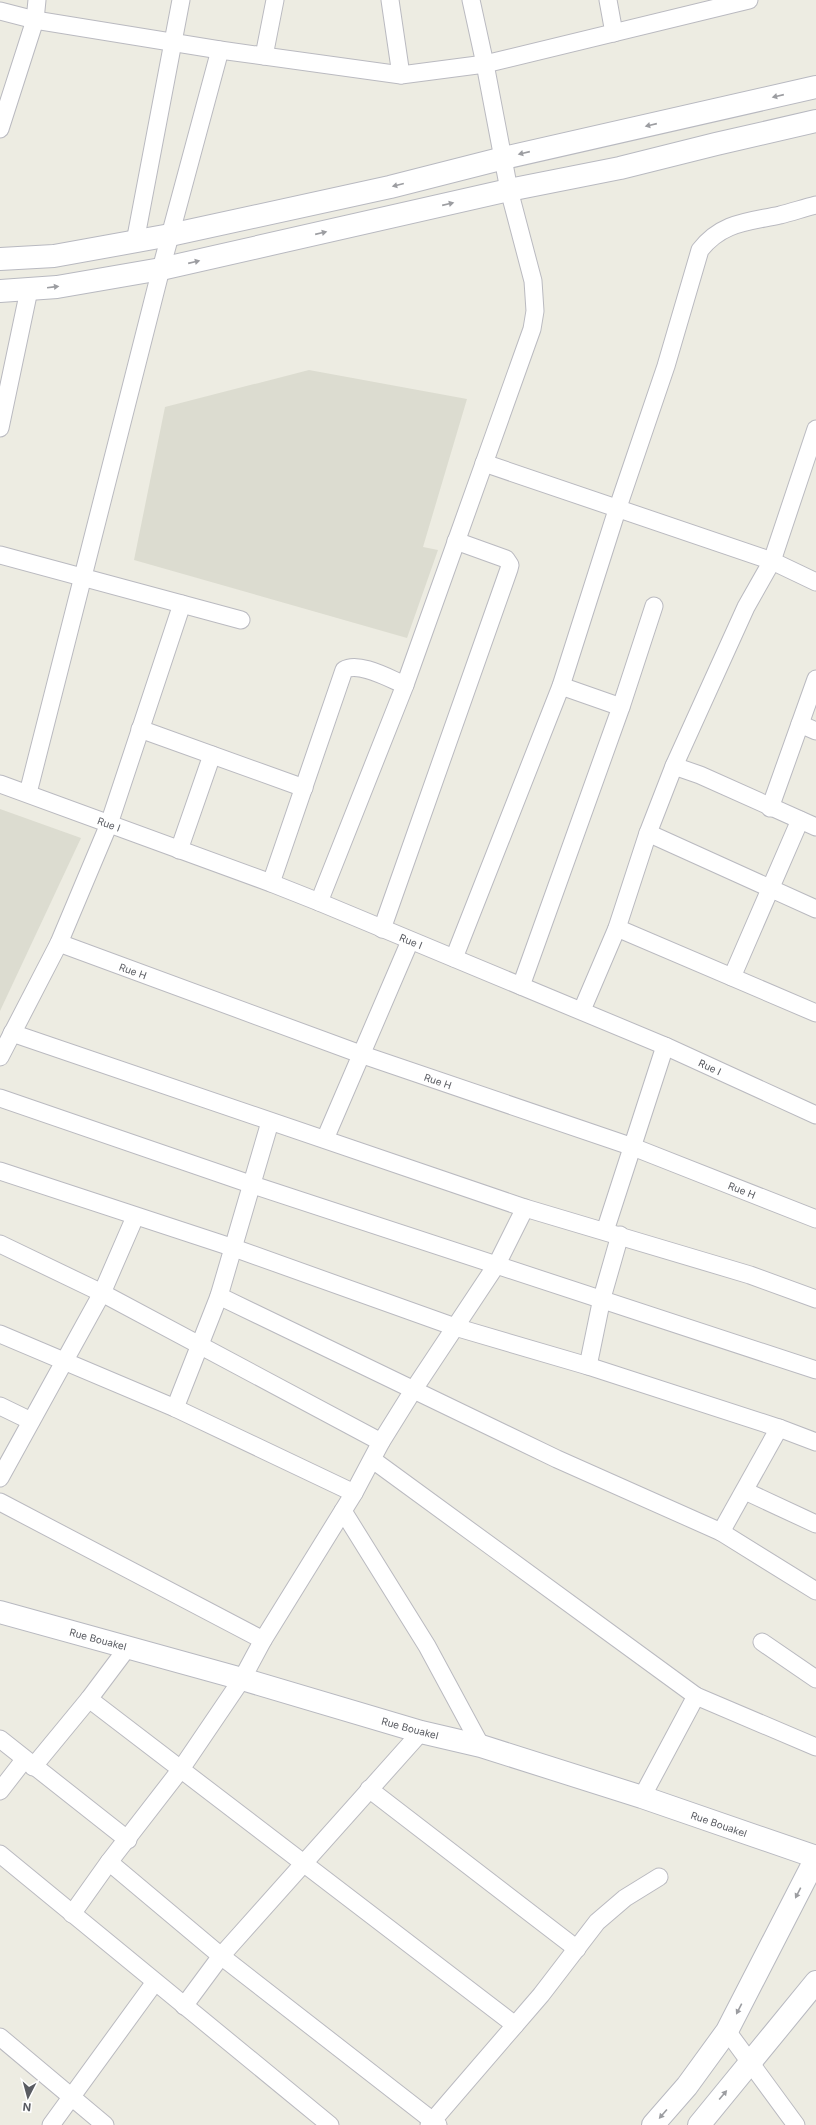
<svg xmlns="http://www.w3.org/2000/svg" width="816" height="2125" font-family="Inter,sans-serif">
<rect width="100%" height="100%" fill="#edece2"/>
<g fill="#dcdcd0">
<path d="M 309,370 L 467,399 L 423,547 L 438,550 L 407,638 L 134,560 L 165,407 Z"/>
<path d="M 0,809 L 81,838 L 0,1011 Z"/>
</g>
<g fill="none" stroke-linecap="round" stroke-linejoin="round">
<g stroke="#babac0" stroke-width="19">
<g id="street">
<path d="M 390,0 L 401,75"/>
<path d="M 608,0 L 614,33"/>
<path d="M 0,11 L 35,20 L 220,50 L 401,75 L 485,64 L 749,0"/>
<path d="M 264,56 L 275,0"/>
<path d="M 0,129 L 35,20 L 37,0"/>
<path d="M 135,242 L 181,0"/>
<path d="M 0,428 L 29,290"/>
<path d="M 484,463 L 772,561 L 816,582"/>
<path d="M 0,555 L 241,620"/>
<path d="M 561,686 L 621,707"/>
<path d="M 800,724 L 816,731"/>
<path d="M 140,729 L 304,788"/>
<path d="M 674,766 L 700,775 L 816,827"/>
<path d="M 0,784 L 271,883 L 319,902 L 665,1046 L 816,1115"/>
<path d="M 28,793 L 161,269 L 220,50"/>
<path d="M 770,808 L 816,679"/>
<path d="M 648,833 L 816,909"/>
<path d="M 179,850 L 212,755"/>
<path d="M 271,883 L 344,670 C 359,661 390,679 405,685"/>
<path d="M 319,902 L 405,685 L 532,329 L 535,311 L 533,281 L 509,190 L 485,64 L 471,0"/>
<path d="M 617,928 L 816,1013"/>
<path d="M 382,929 L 509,569 L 510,565 L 506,559 L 456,541"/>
<path d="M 59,943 L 363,1055 L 633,1147 L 816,1219"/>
<path d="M 454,958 L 561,686 L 617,510 L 666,366 L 700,250 C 722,222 748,222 780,215 C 792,212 804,208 816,205"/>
<path d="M 732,977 L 800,820"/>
<path d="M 521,986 L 621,707 L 654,606"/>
<path d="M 582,1010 L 617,928 L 648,833 L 674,766 L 746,607 L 772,561 L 816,429"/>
<path d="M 12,1033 L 525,1208 L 750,1275 L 816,1299"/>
<path d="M 0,1057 L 59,943 L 109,824 L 182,604"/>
<path d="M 0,1098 L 253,1185 L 816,1370"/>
<path d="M 325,1139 L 410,941"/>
<path d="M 0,1171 L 234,1248 L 455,1327 L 588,1366 L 779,1428 L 816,1442"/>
<path d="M 605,1231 L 665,1046"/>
<path d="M 0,1244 L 102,1293 L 381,1442"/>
<path d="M 219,1296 L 557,1459 L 721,1532 L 816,1591"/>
<path d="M 0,1334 L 175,1408 L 354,1493"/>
<path d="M 588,1366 L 602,1298 L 620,1235"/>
<path d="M 0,1406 L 31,1421"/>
<path d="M 175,1408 L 219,1296 L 270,1122"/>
<path d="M 373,1460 L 696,1696 L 816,1747"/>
<path d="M 0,1478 L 102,1293 L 135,1217"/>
<path d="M 745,1491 L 816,1524"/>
<path d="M 0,1502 L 263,1640"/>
<path d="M 343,1511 L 427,1646 L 481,1746"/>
<path d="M 721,1532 L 779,1428"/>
<path d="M 762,1642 L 816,1679"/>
<path d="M 89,1699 L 515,2025"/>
<path d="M 0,1739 L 128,1840"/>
<path d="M 33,1767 L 89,1699 L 128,1647"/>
<path d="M 369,1789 L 577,1949"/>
<path d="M 0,1791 L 24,1760"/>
<path d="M 642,1797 L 696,1696"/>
<path d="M 0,1854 L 330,2125"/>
<path d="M 109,1862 L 221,1956 L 438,2125"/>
<path d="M 72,1914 L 109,1862 L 181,1769 L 242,1679 L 263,1640 L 354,1493 L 381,1442 L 414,1389 L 497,1264 L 525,1208"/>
<path d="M 184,2006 L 221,1956 L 421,1732"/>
<path d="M 727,2031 L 796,2125"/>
<path d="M 0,2037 L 105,2125"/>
<path d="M 51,2125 L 155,1982"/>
<path d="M 429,2125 L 541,1995 L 597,1922 L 625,1898 L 659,1877"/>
</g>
</g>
<g stroke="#b8b9c0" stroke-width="24">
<g id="secondary">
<path d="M 0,259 L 54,256 L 170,235 L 390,187 L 504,158 L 816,87"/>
<path d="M 0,291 L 57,287 L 161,269 L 509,190 L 620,168 L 716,144 L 816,121"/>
<path d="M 0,1612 L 242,1679 L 421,1732 L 481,1746 L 642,1797 L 816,1857"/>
<path d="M 653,2125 L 687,2086 L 727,2031 L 816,1858"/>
<path d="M 699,2125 L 816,1982"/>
</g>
</g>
<use href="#street" stroke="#fff" stroke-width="17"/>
<use href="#secondary" stroke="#fff" stroke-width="22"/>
</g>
<defs><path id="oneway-solid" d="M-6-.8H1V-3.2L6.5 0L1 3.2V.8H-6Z"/></defs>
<g fill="#9c9da1">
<use href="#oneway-solid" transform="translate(778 96) rotate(167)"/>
<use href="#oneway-solid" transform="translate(651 125) rotate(167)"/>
<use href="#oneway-solid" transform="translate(524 153) rotate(167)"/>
<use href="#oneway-solid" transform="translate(398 185) rotate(166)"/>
<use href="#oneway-solid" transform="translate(448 204) rotate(-13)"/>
<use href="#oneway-solid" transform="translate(321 233) rotate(-13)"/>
<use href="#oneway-solid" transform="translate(194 262) rotate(-13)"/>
<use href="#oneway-solid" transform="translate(53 287) rotate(-7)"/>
<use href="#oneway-solid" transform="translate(798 1893) rotate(117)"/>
<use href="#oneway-solid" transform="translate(739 2009) rotate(117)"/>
<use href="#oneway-solid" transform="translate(723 2095) rotate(-50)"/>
<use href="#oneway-solid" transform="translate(663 2114) rotate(131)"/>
</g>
<g text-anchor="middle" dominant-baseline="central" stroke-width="3.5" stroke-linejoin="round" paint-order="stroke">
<g font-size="10" fill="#5a5c62" stroke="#fff">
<text transform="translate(109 824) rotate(20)">Rue I</text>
<text transform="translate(411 941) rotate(22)">Rue I</text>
<text transform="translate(133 971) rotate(20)">Rue H</text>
<text transform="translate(710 1067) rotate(25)">Rue I</text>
<text transform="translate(438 1081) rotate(19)">Rue H</text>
<text transform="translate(742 1190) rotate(22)">Rue H</text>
<text transform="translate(98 1639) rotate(15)">Rue Bouakel</text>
<text transform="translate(410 1728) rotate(15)">Rue Bouakel</text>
<text transform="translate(719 1824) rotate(19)">Rue Bouakel</text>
</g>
</g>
<g transform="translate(28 2097) rotate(186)" stroke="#ffffff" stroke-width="3" paint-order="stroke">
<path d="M0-3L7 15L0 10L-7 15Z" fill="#5a5c62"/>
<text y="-6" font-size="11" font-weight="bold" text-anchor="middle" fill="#5a5c62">N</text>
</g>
</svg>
